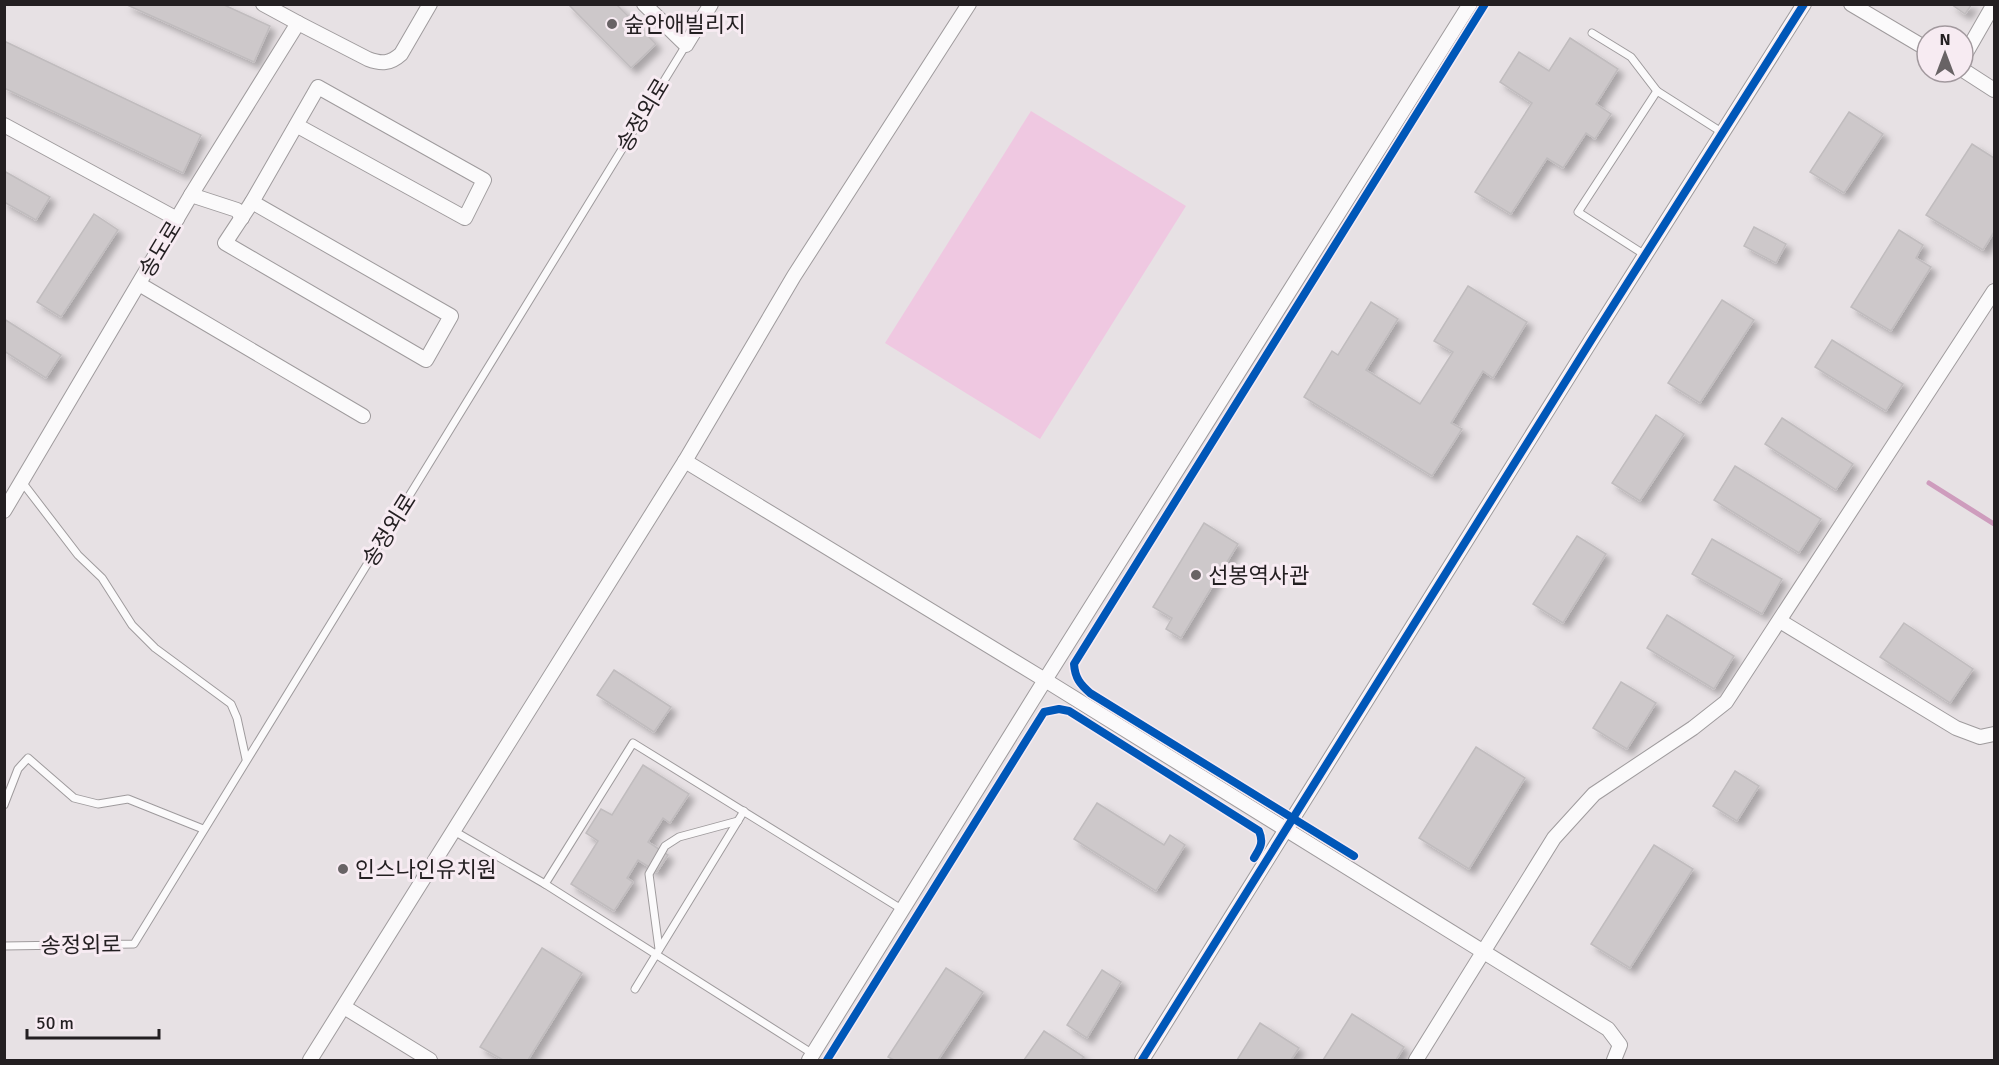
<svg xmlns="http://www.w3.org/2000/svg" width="1999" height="1065" font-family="Signika,'Noto Sans KR',sans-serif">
<defs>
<filter id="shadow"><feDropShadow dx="5.5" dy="5.5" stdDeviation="3" flood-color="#0004"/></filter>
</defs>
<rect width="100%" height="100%" fill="#e7e1e4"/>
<path fill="#efc8e1" d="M 1031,111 L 1186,206 L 1040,439 L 885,343 Z"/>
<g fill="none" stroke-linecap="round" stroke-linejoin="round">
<path stroke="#ce9cbd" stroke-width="5" d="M 1929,483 L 1994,524"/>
</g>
<g fill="#cdc8ca" stroke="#c0bcbe" stroke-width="1.5" filter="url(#shadow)">
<path d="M 125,4 L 222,4 L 270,26 L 254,62 Z"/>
<path d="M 568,4 L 616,4 L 656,44 L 631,68 Z"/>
<path d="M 1951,4 L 1972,4 L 1965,14 Z"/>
<path d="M 1570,38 L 1618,69 L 1596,104 L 1611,114 L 1595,139 L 1586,133 L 1563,168 L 1547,158 L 1511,214 L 1475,192 L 1532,103 L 1500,82 L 1519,52 L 1549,71 Z"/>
<path d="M 4,41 L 201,135 L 183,173 L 4,88 Z"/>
<path d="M 1849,112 L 1883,134 L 1844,193 L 1810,172 Z"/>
<path d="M 1972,144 L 1994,158 L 1994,232 L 1983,250 L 1926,215 Z"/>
<path d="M 4,171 L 50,197 L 36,220 L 4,202 Z"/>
<path d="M 94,214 L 118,230 L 61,317 L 37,302 Z"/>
<path d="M 1754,227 L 1786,244 L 1776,263 L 1744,246 Z"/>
<path d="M 1899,230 L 1923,245 L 1916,258 L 1931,267 L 1891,331 L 1851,307 Z"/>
<path d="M 1468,286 L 1527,322 L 1493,378 L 1483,371 L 1451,423 L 1462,429 L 1432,476 L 1304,397 L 1332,351 L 1338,355 L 1371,302 L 1398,319 L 1366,370 L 1420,404 L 1453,352 L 1434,341 Z"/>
<path d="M 1722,300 L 1754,320 L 1700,403 L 1668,383 Z"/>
<path d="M 4,319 L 61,355 L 46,378 L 4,351 Z"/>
<path d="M 1832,340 L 1903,384 L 1886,411 L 1815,367 Z"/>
<path d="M 1656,415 L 1684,434 L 1640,501 L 1612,483 Z"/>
<path d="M 1782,418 L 1853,464 L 1836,490 L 1765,444 Z"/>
<path d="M 1735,466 L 1821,519 L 1799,553 L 1714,500 Z"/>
<path d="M 1204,523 L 1238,544 L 1181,638 L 1166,629 L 1172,618 L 1153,607 Z"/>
<path d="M 1577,536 L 1606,554 L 1563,623 L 1533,604 Z"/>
<path d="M 1712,539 L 1782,579 L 1762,614 L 1692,574 Z"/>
<path d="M 1667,615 L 1734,656 L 1714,689 L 1647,648 Z"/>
<path d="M 1904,623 L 1973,669 L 1950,703 L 1880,657 Z"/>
<path d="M 614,670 L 671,707 L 654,732 L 597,695 Z"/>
<path d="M 1621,682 L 1656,703 L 1627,749 L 1593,728 Z"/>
<path d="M 1476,747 L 1525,778 L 1469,869 L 1419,838 Z"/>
<path d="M 643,765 L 689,794 L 670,823 L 663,818 L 648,842 L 668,855 L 657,872 L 638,860 L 627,878 L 633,882 L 614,911 L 571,884 L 598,841 L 586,833 L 601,809 L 612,815 Z"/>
<path d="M 1735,771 L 1759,786 L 1737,821 L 1713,806 Z"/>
<path d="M 1097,803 L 1164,845 L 1170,835 L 1185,845 L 1156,891 L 1074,839 Z"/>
<path d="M 1654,845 L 1693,869 L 1630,968 L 1591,944 Z"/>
<path d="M 542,948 L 582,973 L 528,1060 L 503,1060 L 480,1047 Z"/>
<path d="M 946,968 L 983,992 L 938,1060 L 894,1060 L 888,1057 Z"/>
<path d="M 1102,970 L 1121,982 L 1087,1038 L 1067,1025 Z"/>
<path d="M 1352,1014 L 1404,1047 L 1396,1060 L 1323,1060 Z"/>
<path d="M 1260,1023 L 1299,1048 L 1291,1060 L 1237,1060 Z"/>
<path d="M 1044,1031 L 1084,1057 L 1081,1060 L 1024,1060 Z"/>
</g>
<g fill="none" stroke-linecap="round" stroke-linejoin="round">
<g stroke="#9f9b9d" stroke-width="9">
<g id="service">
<path d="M 1592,33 L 1631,57 L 1657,91"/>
<path d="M 1645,255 L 1578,212 L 1657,91 L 1723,133"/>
<path d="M 22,482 L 78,555 L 102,578 L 132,625 L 155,648 L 231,704 L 237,718 L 246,759"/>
<path d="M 4,805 L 18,769 L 28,758 L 74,798 L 98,804 L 128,799 L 203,829"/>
<path d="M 454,831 L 545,884"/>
<path d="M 4,946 L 134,944 L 686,45"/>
<path d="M 659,949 L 649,874 L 665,846 L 679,837 L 738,821"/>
<path d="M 635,989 L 744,811"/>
<path d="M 813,1054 L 545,884 L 633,743 L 903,910"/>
</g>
</g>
<g stroke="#9f9b9d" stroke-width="16">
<g id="minor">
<path d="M 644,4 L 686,45 L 711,4"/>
<path d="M 1851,4 L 1927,49"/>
<path d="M 298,23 L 368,59 C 381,64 390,64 401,54 L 430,4"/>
<path d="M 1963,58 L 1994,4"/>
<path d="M 1963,70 L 1994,90"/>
<path d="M 4,125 L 177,219"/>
<path d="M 191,195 L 237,210 L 242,218"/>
<path d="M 252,202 L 451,316 L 426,360 L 225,243 Z"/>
<path d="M 252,202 L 318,87 L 484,180 L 465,218 L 296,125"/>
<path d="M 139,284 L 363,416"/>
<path d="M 685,461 L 1045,680 L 1608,1029 L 1620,1045 L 1614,1060"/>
<path d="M 4,511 L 191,195 L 298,23 L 263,4"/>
<path d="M 1780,621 L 1956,728 L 1980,737 L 1994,734"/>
<path d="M 344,1007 L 430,1060"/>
<path d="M 310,1060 L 685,461 L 794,276 L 969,4"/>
<path d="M 809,1060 L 1045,680 L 1470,4"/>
<path d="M 1142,1060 L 1592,339 L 1804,4"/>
<path d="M 1416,1060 L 1554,838 L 1594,794 L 1693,728 L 1726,702 L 1994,291"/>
</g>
</g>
<use href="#service" stroke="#fbfafb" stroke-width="7"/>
<use href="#minor" stroke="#fbfafb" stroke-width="14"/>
<g stroke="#f7ebf2" stroke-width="11">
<g id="cycleway">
<path d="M 1354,856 L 1090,693 C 1080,684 1075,678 1074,664 L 1485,4"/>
<path d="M 827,1060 L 1044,712 L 1059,709 L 1069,711 L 1259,831 C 1264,843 1260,848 1254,858"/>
<path d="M 1142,1060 L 1592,339 L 1804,4"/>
</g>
</g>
<use href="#cycleway" stroke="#0057b8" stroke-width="8"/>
</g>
<g fill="#686365" stroke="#f7ebf2" stroke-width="2">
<circle cx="612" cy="24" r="6"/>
<circle cx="1196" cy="575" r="6"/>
<circle cx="343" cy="869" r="6"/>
</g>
<g text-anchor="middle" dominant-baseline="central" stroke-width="6" stroke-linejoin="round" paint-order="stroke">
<g font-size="22" fill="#231f21" stroke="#f7ebf2" text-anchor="start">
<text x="624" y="24">숲안애빌리지</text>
<text x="1208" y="575">선봉역사관</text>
<text x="355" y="869">인스나인유치원</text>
</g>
<g font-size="22" fill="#231f21" stroke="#f7ebf2">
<text transform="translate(643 115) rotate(-59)">송정외로</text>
<text transform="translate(160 249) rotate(-59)">송도로</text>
<text transform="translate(389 530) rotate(-58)">송정외로</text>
<text transform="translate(81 945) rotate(-1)">송정외로</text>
</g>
</g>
<rect width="1999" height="1065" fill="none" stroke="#231f21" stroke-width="12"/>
<g transform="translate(1945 54)"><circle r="28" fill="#f7ebf2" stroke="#a2999e" stroke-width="1.5"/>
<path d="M0-4.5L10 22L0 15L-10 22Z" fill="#686365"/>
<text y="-9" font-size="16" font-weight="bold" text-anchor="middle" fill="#231f21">N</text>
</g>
<path d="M27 1029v9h132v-9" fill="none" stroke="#231f21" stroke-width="3"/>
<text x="36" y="1029" font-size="18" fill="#231f21" stroke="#f7ebf2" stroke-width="4.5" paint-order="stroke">50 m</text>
</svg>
